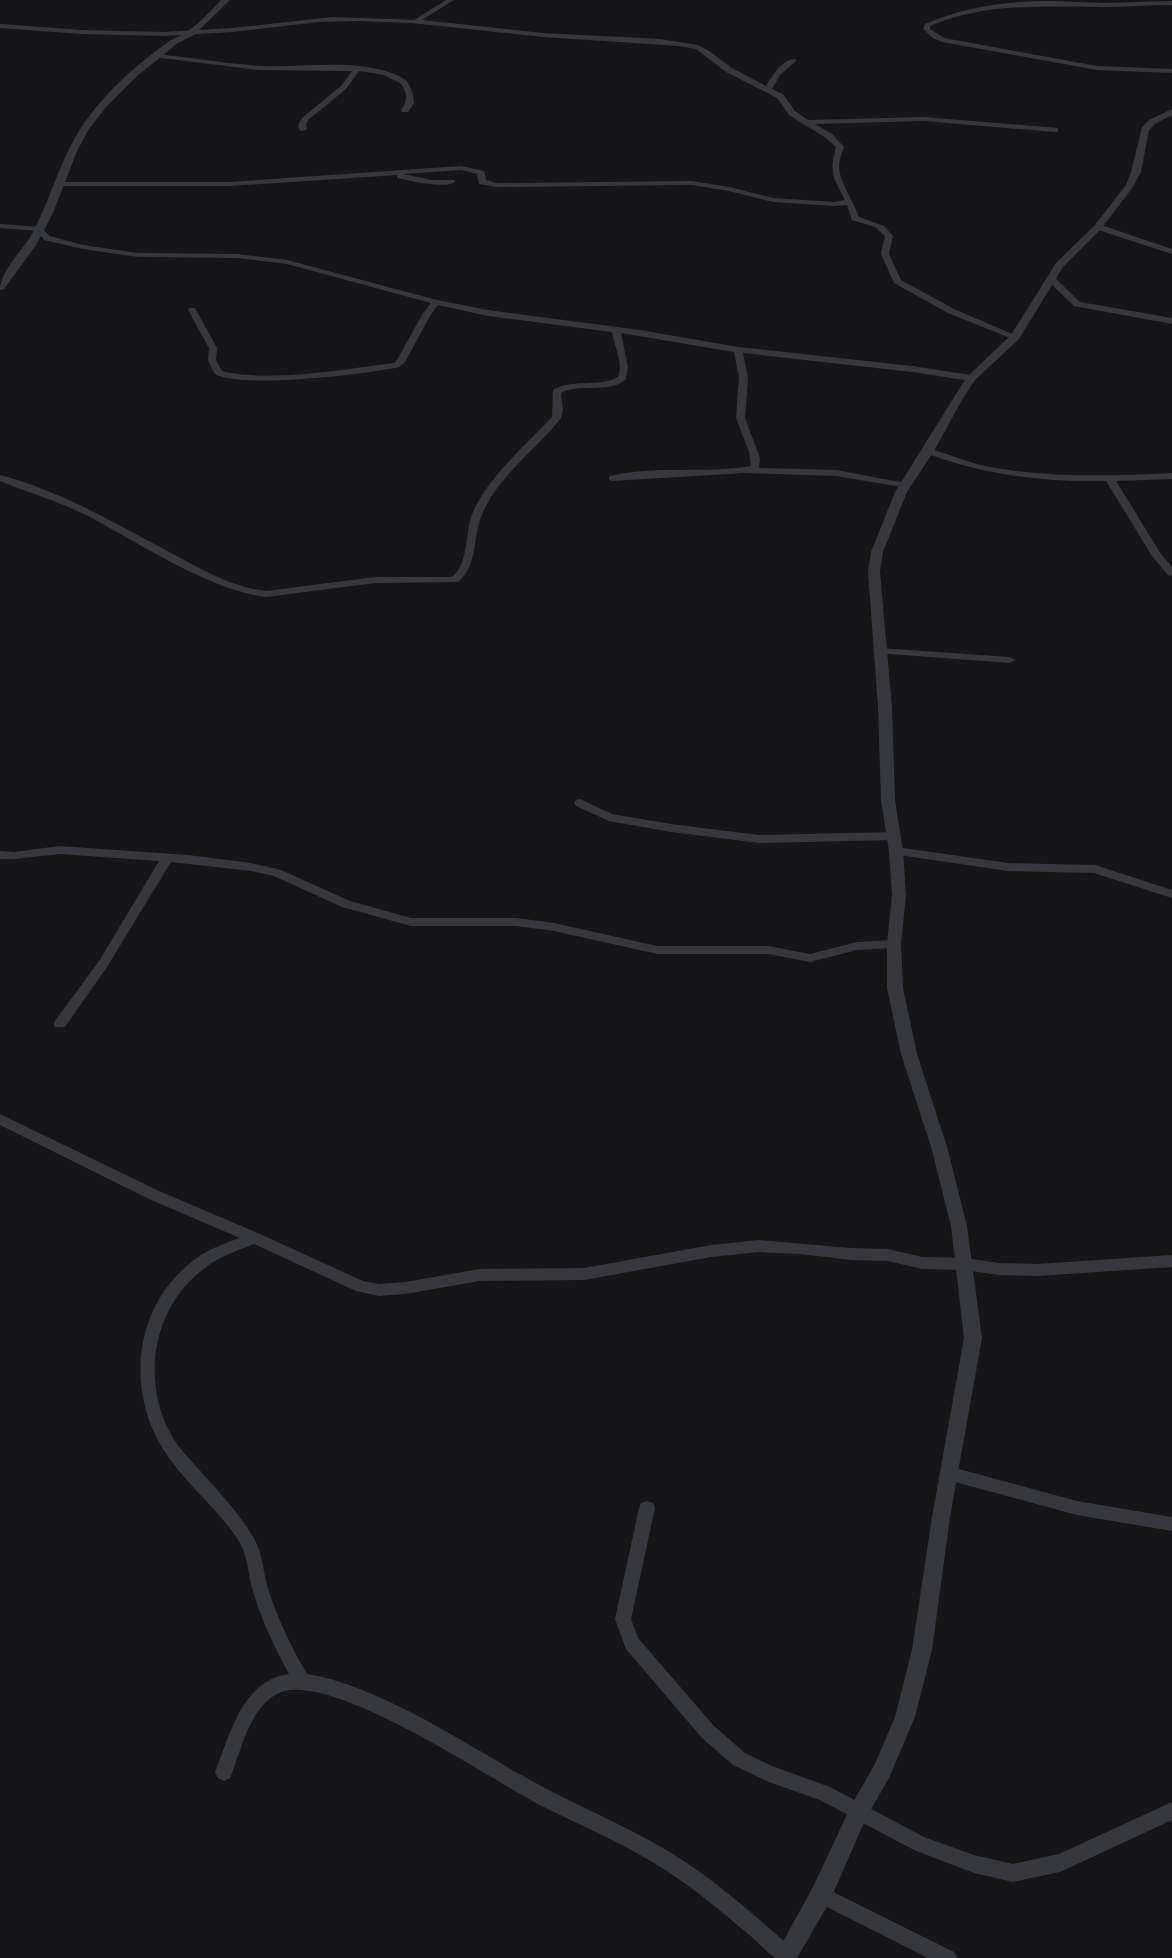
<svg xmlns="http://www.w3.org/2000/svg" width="1172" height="1958" font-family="Arial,sans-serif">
<rect width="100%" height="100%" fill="#161618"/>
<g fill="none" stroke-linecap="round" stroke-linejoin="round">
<g fill="#37383d" fill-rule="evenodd">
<path d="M 446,0 L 454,0 L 422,20 L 543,33 L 660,39 L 698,45 L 709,51 L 732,68 L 766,86 C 772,76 783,58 796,59 L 796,61 L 780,75 L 772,89 L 783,94 L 795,111 L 808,120 L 924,117 L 1058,128 L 1058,132 L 1055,132 L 924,121 L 815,124 L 832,134 L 844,147 C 842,153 839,161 839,167 C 839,180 854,203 859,217 L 884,226 L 893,236 L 889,254 L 901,280 L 954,309 L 1019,337 L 1015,340 L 948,313 L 894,283 L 881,254 L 885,236 L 875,227 L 852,220 L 847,205 L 834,206 L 773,202 L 729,191 L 692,185 L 496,187 L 479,184 L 477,174 L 461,170 L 403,174 L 432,180 L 454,180 L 455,182 C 444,189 411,181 397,178 L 397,175 L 230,186 L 59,186 L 55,184 L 59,182 L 230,182 L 461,166 L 484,171 L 486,180 L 496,183 L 692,181 L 729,187 L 773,198 L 834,202 L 845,200 C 833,176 829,174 836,147 L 826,138 L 789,115 L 777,98 L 726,72 L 696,49 L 679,46 L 543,37 L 412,23 L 359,21 L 318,22 L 233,32 L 164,36 L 82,34 L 0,28 L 0,24 L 82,30 L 164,32 L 233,28 L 332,17 L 414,20 Z"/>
<path d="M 1052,1 L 1105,3 L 1172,1 L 1172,5 C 1149,5 1126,7 1103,7 C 1041,7 989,2 930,26 L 930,29 L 944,38 L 1097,66 L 1172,69 L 1172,73 L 1097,70 L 942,42 L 933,38 L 923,29 L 925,24 C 966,6 1008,1 1052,1 Z"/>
<path d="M 155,54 C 190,57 226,64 261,66 C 306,68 359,57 401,77 C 411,82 413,93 414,103 L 408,112 L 402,112 L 401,110 C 408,101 408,92 400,83 L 384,75 L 359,71 L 346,89 L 308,120 L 306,125 L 307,129 L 303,131 L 300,131 L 298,125 L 302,118 L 341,86 L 352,71 L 259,70 L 153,57 L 151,56 Z"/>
<path d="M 0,224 L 40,227 L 50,236 L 83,245 L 138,253 L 238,254 L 287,260 L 437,300 L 488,310 L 640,330 L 738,347 L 912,366 L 971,375 L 975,378 L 971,381 L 912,372 L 743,353 L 748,378 L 745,418 L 760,458 L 759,468 L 836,470 L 905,483 L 908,484 L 908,488 L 836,476 L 745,473 L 612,481 L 609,480 L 609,476 C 655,465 704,474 751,466 L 749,452 L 736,418 L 739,378 L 734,352 L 621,333 L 628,367 L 626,379 C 609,395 580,382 561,393 L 563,410 L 561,418 C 536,450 500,474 483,512 C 472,535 479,565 458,582 L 375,583 L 266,597 C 208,590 138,542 86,515 C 58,501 29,493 0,481 L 0,475 C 58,490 111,521 164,549 C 196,566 229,587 266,591 L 375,577 L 452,577 C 470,562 464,532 473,512 C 490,475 524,447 552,417 L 553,390 C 573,378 598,388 618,377 C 624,364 614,346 612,332 L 488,316 L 438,305 L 430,316 L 405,362 L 399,367 C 370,374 234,390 214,373 L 208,360 L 209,348 L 188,310 L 189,308 L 195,308 L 217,348 L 216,360 L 222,371 C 266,383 347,369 394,363 L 397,360 L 422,315 L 431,303 L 287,264 L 238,258 L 138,257 L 83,249 L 44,240 L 38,231 L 0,228 Z"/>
<path d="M 1095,225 L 1101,225 L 1172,249 L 1172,254 L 1095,229 Z"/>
<path d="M 1048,277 L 1054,277 L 1080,302 L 1172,318 L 1172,324 L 1074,306 L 1048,281 Z"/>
<path d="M 928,448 C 949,454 968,463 990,467 C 1050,478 1111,476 1172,473 L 1172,479 L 1116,481 L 1161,554 L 1172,567 L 1172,576 L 1168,575 L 1152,556 L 1106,481 C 1043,482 984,475 925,453 L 923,451 Z"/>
<path d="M 880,648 L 1010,657 L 1015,660 L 1010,663 L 876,653 L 876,649 Z"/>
<path d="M 580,799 L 612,814 L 671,824 L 759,835 L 894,832 L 900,836 L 894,840 L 759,843 L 671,832 L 609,821 L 576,806 L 574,803 L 576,800 Z"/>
<path d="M 59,846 L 188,855 L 251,863 L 281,870 L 350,901 L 411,918 L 516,918 L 554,923 L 657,946 L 768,946 L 810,954 L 857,942 L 894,940 L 900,944 L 894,948 L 857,950 L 810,962 L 768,954 L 657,954 L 554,931 L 516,926 L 411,926 L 342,907 L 274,876 L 251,871 L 171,862 L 107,967 L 65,1027 L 55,1027 L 54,1024 L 55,1021 L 99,961 L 159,861 L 59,854 L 15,859 L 0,859 L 0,851 L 15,852 Z"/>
<path d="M 896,847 L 1008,863 L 1095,865 L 1172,890 L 1172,898 L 1094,873 L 1008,871 L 892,854 L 890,851 Z"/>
<path d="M 0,1114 L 159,1191 L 260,1234 L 363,1281 L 379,1284 L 405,1282 L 480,1269 L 584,1268 L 711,1245 L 759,1240 L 851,1248 L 888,1249 L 922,1257 L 964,1258 L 999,1263 L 1038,1264 L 1172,1255 L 1172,1267 L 1038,1276 L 999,1275 L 964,1270 L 922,1269 L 888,1261 L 851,1260 L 800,1254 L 759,1252 L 711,1257 L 584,1280 L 480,1281 L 405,1294 L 379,1296 L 356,1291 L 254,1244 C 236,1251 216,1258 201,1271 C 151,1311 141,1384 173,1438 C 179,1448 187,1456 195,1465 C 214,1487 237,1510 252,1535 C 263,1551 263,1574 269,1592 C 279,1621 292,1649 307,1674 C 377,1685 461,1741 523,1776 C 570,1803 621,1823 668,1851 C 713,1878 753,1914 793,1949 L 796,1955 L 795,1958 C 790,1958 781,1958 776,1958 C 768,1954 755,1939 747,1933 C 722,1912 697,1891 670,1873 C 628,1845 581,1826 536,1803 C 489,1778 325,1667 277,1694 C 249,1709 241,1751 230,1778 L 224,1781 L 218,1778 L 215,1772 C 230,1735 242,1680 289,1674 C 275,1648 261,1620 253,1591 C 248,1576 248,1556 240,1543 C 219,1509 184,1483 163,1449 C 126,1389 134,1309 190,1263 C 204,1251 222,1244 240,1238 L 149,1199 L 0,1125 Z"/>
<path d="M 948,1466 L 1077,1501 L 1172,1517 L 1172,1531 L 1077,1515 L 948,1480 L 943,1478 L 940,1473 L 943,1468 Z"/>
<path d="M 647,1501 L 653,1503 L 655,1508 L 631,1619 L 638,1638 L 714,1726 L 745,1753 L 772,1766 L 830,1787 L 924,1837 L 974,1855 L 1013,1864 L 1059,1854 L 1172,1802 L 1172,1820 L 1060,1872 L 1013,1882 L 974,1873 L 914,1850 L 820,1800 L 769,1782 L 733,1765 L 702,1738 L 626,1649 L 615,1619 L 639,1508 L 641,1503 Z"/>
<path d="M 821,1886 L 954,1952 L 957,1958 L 928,1958 L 815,1901 L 812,1895 L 815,1889 Z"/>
</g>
<g fill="#37383d" fill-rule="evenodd">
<path d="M 221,0 L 230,0 L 194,35 L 178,43 L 137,76 L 106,107 L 89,129 L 77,151 L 53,213 L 36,245 L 4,289 L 0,290 C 0,270 24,250 33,232 C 51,198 60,160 81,128 C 103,94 138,63 171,40 C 176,37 183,35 188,31 C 200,23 211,10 221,0 Z"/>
<path d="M 1172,109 L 1172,115 L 1155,124 L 1149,130 L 1141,172 L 1133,187 L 1101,229 L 1063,267 L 1019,339 L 975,380 L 963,398 L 934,451 L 907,492 L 883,552 L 880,572 L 892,707 L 895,800 L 903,851 L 906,895 L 901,944 L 903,988 L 917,1054 L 948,1150 L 967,1226 L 982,1338 L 950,1517 L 932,1650 L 915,1717 L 889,1778 L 866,1818 L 829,1903 L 797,1958 L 774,1958 L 813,1887 L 852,1804 L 875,1764 L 895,1717 L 912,1650 L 932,1517 L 964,1338 L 951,1226 L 932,1150 L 901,1054 L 887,988 L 887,944 L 892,895 L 889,851 L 881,800 L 878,707 L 868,572 L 871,552 L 895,492 L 966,378 L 1011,335 L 1056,263 L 1095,225 L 1126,185 L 1131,172 L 1142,127 L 1149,120 Z"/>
</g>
</g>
</svg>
